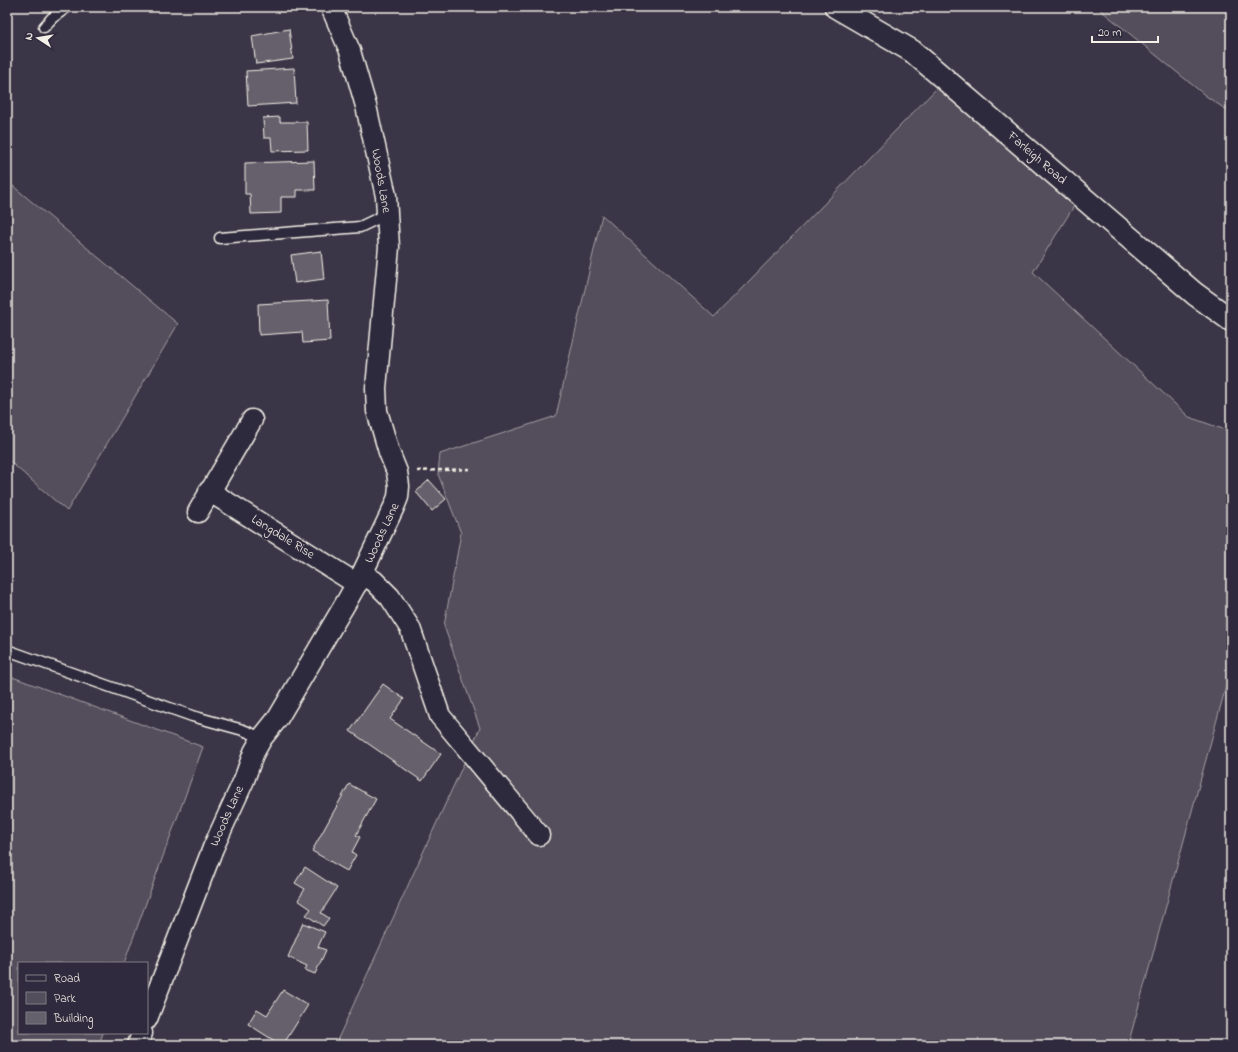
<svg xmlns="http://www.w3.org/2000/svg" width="1238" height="1052" font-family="'Indie Flower',sans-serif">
<rect width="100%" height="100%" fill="#3b3647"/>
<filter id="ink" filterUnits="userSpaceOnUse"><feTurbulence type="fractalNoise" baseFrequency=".025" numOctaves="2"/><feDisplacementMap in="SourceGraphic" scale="8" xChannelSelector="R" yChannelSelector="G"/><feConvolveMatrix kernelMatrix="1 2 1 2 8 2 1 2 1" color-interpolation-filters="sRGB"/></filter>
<g filter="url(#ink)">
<g fill="#534e5c" stroke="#a4a0a2">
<path d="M 1097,7 L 1231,7 L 1231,113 L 1206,96 Z"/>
<path d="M 938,87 L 1074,206 L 1033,272 L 1189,417 L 1231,432 L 1231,668 L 1128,1045 L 335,1045 L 480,728 L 444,626 L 461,533 L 438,474 L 440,454 L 556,416 L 602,215 L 714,317 Z"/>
<path d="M 7,181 L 178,324 L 67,511 L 7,459 Z"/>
<path d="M 7,675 L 203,747 L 124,963 L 19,963 L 19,1033 L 103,1033 L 99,1045 L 7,1045 Z"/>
</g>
<g fill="#65616c" stroke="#f4f1e8">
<path d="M 289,29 L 293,59 L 256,64 L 252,36 Z"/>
<path d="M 294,68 L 296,103 L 248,106 L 246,71 Z"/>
<path d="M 280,117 L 280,122 L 307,122 L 308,150 L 272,151 L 271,138 L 264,138 L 263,118 Z"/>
<path d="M 314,161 L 315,190 L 297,190 L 297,197 L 281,197 L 281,213 L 251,214 L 250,194 L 245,194 L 245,163 Z"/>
<path d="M 321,251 L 324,279 L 295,283 L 291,255 Z"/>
<path d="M 328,300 L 330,341 L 303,343 L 302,332 L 259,335 L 258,304 Z"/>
<path d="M 429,480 L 446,499 L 432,511 L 416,492 Z"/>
<path d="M 383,684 L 404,699 L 390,719 L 441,754 L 422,781 L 350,731 Z"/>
<path d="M 349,784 L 376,799 L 356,835 L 360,837 L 352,852 L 356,855 L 347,871 L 312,851 Z"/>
<path d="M 305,867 L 337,888 L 321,913 L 329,918 L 323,926 L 306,915 L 311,909 L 298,900 L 305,889 L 295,883 Z"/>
<path d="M 303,923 L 325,932 L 318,947 L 326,950 L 315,974 L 305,970 L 307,966 L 288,957 Z"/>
<path d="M 283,990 L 308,1005 L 283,1045 L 281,1045 L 248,1024 L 257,1009 L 267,1015 Z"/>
<path d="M 253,1041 L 260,1045 L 251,1045 Z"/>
</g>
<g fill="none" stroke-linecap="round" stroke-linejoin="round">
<g stroke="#f4f1e8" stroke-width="13">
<g id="service">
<path d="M 44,27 L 52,18 L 67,7"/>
<path d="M 220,238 L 360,227 L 387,214"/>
<path d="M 7,650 L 192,716 L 243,730 L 262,738"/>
</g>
</g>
<g stroke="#f4f1e8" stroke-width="23">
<g id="minor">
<path d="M 209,491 L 357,584"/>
<path d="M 198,512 L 252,420"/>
<path d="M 362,574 L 374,581 L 390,597 L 410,628 L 440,716 L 539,835"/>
<path d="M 147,1019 L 213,848 L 244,780 L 254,752 L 262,738 L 278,718 L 348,599 L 362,574 L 394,507 L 398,497 L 399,486 L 397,472 L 389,452 L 377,411 L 376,388 L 389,247 L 386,196 L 366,106 L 350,51 L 331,7"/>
<path d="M 138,1045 L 142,1033"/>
</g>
</g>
<g stroke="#f4f1e8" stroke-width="25">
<path id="secondary" d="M 836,7 L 912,51 L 1195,294 L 1231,320"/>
</g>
<path stroke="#f4f1e8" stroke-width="2.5" stroke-dasharray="4 3" stroke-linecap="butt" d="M 417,471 L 473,469"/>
<use href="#service" stroke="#2f2a3d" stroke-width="10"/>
<use href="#minor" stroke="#2f2a3d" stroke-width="20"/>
<use href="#secondary" stroke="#2f2a3d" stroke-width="22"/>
</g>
</g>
<g text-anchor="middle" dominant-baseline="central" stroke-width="4" stroke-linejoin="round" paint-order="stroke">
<g font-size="13" fill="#f4f1e8" stroke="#2f2a3d">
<text transform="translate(1037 158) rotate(41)">Farleigh Road</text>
<text transform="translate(381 181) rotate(80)">Woods Lane</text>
<text transform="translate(382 533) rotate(-65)">Woods Lane</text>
<text transform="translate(283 537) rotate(32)">Langdale Rise</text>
<text transform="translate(227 816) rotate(-66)">Woods Lane</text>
</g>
</g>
<rect width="1238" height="1052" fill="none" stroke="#2f2a3d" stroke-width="24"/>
<rect x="12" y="12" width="1214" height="1028" fill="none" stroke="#f4f1e8" stroke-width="1.5" filter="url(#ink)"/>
<rect x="18" y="962" width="130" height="72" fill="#2f2a3d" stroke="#7e7a81"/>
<rect x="26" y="975" width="20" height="6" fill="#2f2a3d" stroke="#7e7a81"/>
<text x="54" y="982" font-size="12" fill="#f4f1e8">Road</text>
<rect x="26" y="992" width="20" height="12" fill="#534e5c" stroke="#7e7a81"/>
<text x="54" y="1002" font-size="12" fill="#f4f1e8">Park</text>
<rect x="26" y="1012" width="20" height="12" fill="#65616c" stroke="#7e7a81"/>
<text x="54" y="1022" font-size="12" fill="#f4f1e8">Building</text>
<g transform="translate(38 38) rotate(282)" stroke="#2f2a3d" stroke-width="3" paint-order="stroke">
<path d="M0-3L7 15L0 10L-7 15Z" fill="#f4f1e8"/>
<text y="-6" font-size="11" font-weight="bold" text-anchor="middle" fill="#f4f1e8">N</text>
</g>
<path d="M1092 36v6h66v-6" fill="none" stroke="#f4f1e8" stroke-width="2"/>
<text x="1098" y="36" font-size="12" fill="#f4f1e8" stroke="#2f2a3d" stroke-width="3" paint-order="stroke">20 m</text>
</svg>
